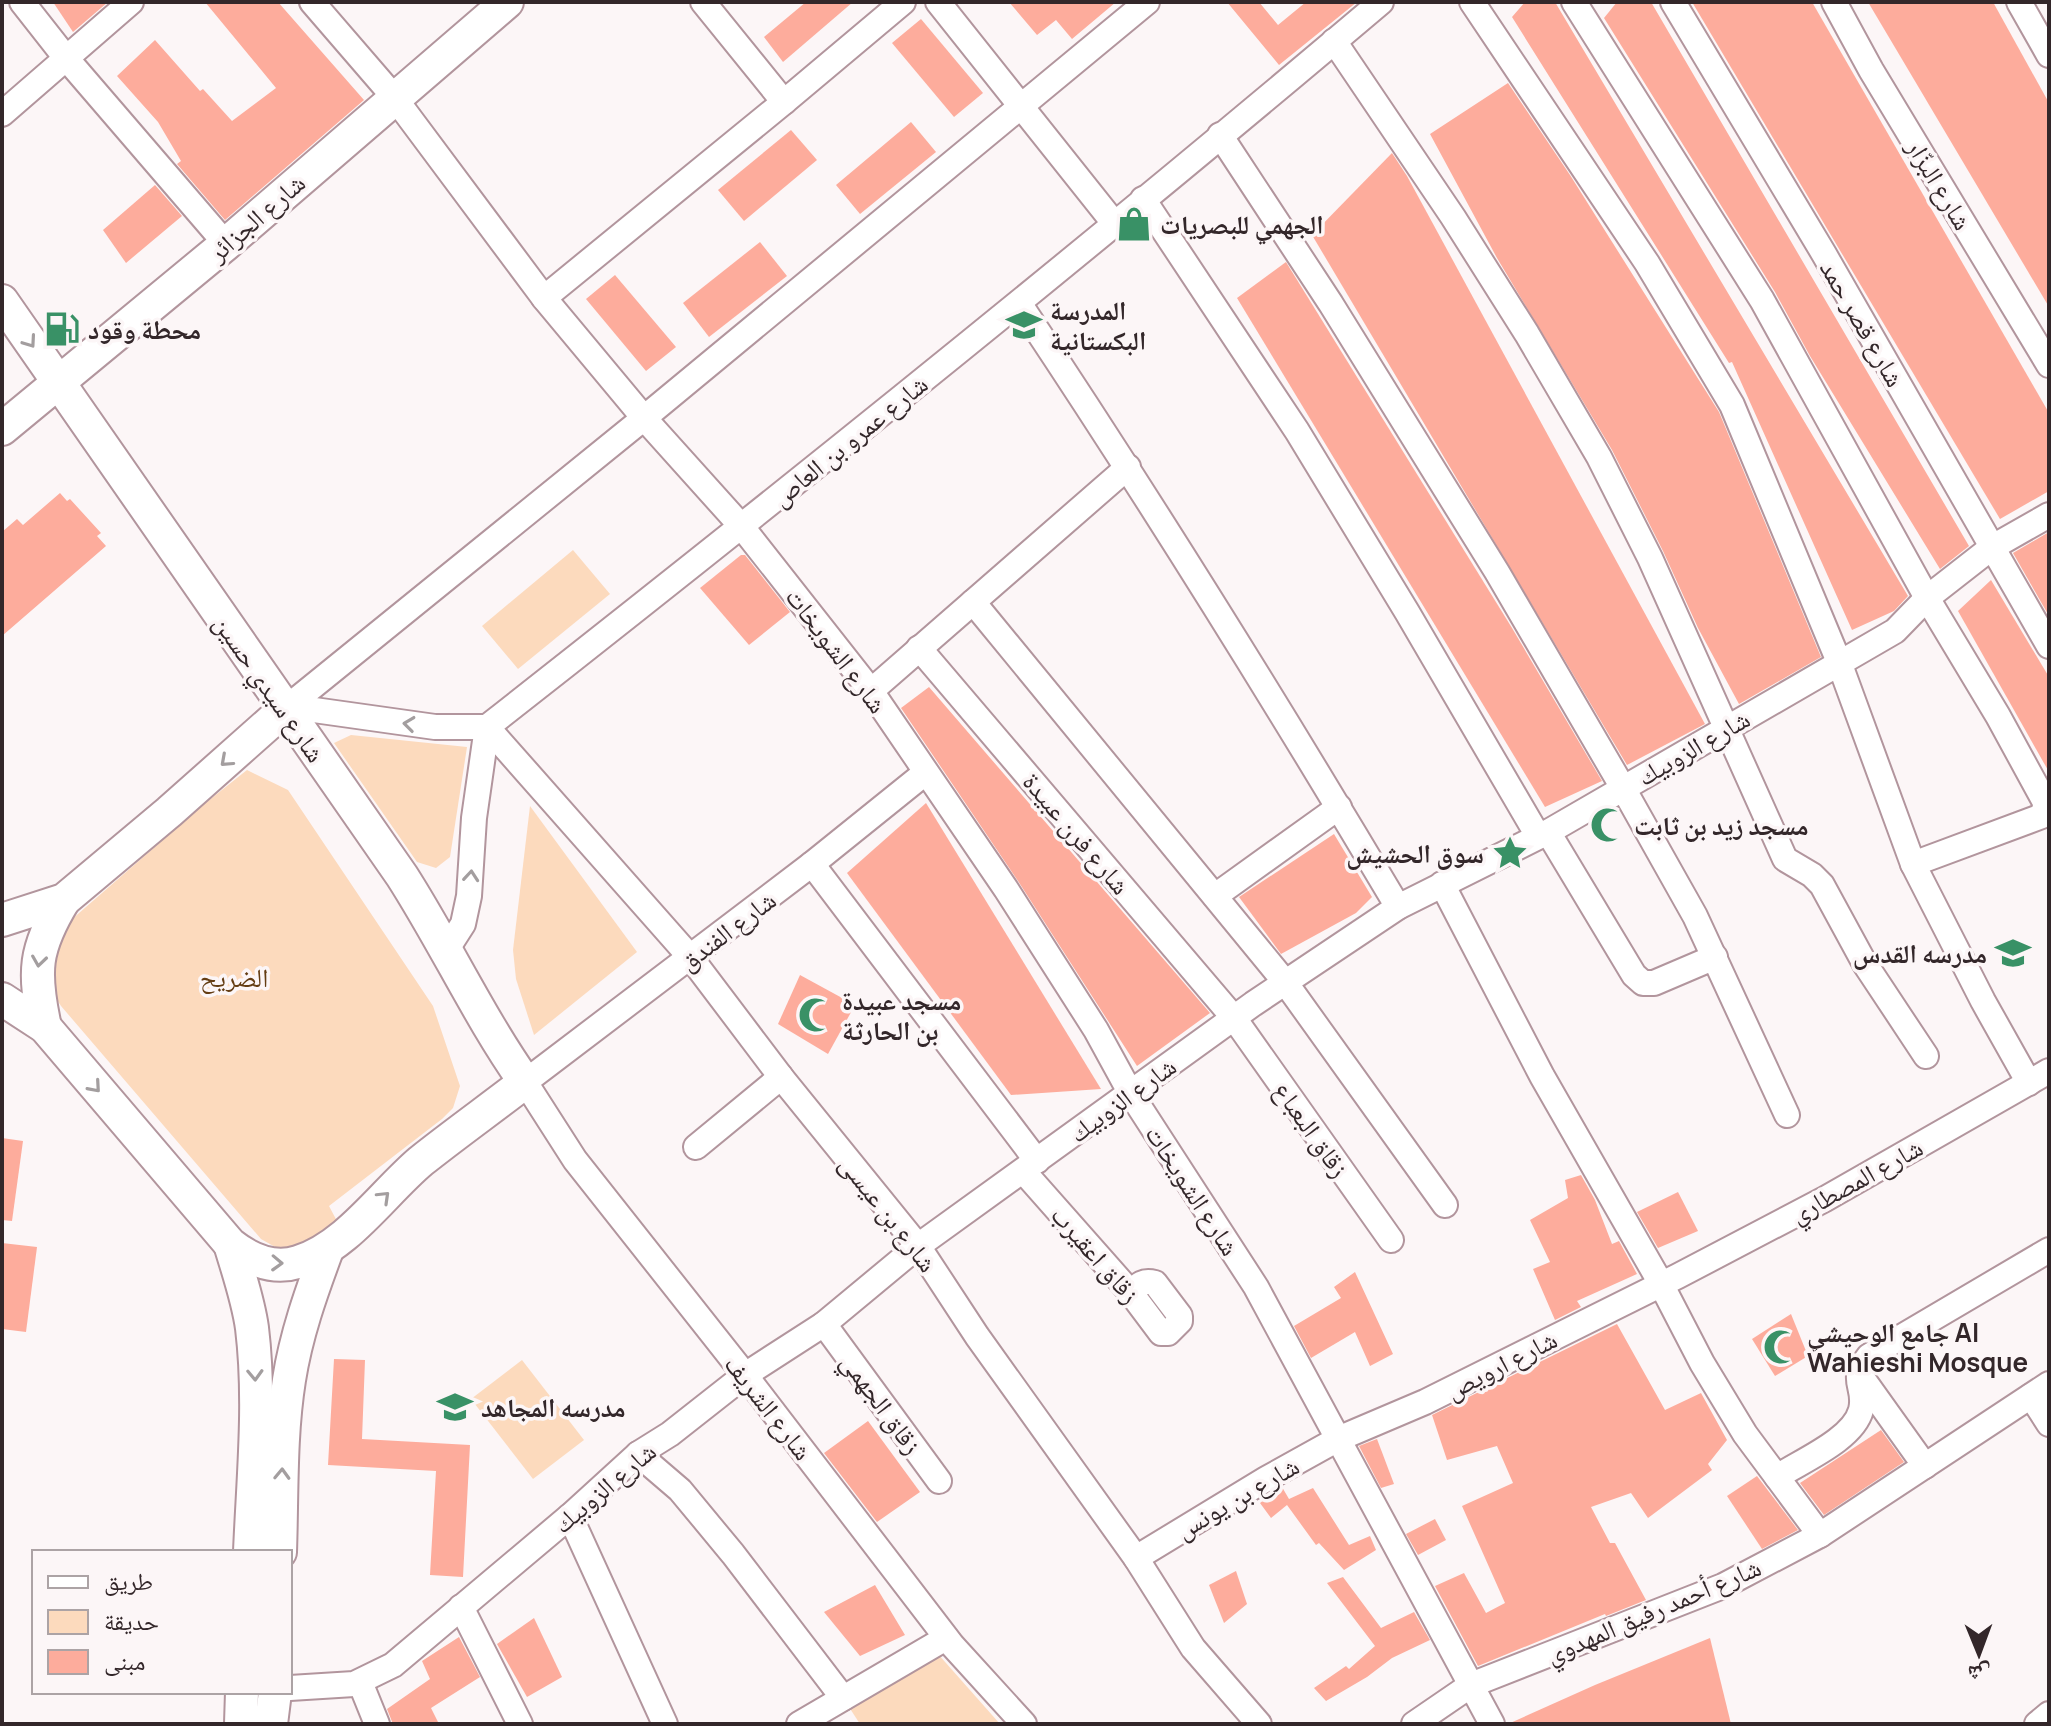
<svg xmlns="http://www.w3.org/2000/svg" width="2051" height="1726" font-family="Manrope,'Noto Naskh Arabic',sans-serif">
<rect width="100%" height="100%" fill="#fcf6f7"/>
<g fill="#fcdabd">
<path d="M 573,550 L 610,594 L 518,669 L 482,626 Z"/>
<path d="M 351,735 L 467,747 L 450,857 L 436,868 L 417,862 L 334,743 Z"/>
<path d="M 247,770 L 288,790 L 433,1006 L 460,1086 L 453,1108 L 442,1119 L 329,1206 L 338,1223 L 327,1239 L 284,1252 L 261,1239 L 61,1006 L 46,983 L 55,934 L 203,805 Z"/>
<path d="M 530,806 L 637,952 L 534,1035 L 516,979 L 513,950 Z"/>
<path d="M 522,1360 L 584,1440 L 533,1479 L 471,1399 Z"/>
<path d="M 938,1654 L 1000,1724 L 860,1724 L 847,1704 Z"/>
</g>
<g fill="#fdac9c">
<path d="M 53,2 L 108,2 L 73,32 Z"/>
<path d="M 205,2 L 278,2 L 364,100 L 225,220 L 177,164 L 181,161 L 158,122 L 117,76 L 155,40 L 200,91 L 203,89 L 232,121 L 276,88 Z"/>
<path d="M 806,2 L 853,2 L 783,62 L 764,37 Z"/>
<path d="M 1009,2 L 1116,2 L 1072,39 L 1056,20 L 1037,35 Z"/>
<path d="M 1227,2 L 1259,2 L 1278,25 L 1306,2 L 1357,2 L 1279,65 Z"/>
<path d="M 1525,2 L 1555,2 L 1908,596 L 1894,611 L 1852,630 L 1732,362 L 1729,363 L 1512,17 Z"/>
<path d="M 1617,2 L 1651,2 L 1969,546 L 1940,569 L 1810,356 L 1775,292 L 1604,18 Z"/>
<path d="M 1692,2 L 1812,2 L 2049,413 L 2049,491 L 2000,519 Z"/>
<path d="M 1868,2 L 1993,2 L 2049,103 L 2049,307 Z"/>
<path d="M 921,19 L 983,93 L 954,117 L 892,43 Z"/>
<path d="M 1508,83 L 1570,175 L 1719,412 L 1821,657 L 1739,704 L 1698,628 L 1663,551 L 1612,450 L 1497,258 L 1430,134 Z"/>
<path d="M 911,122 L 936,152 L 860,214 L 836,185 Z"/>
<path d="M 791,130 L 817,160 L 744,221 L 718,190 Z"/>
<path d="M 1392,153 L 1407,176 L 1705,724 L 1627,765 L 1312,235 Z"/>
<path d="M 155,185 L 182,216 L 126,263 L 103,230 Z"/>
<path d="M 760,242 L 787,276 L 709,337 L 683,303 Z"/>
<path d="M 1286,262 L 1512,628 L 1602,781 L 1545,807 L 1237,298 Z"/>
<path d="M 615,275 L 676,347 L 646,371 L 586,299 Z"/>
<path d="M 60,493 L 67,501 L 70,499 L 101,533 L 97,536 L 106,546 L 2,636 L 2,532 L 17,519 L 23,525 Z"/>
<path d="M 2049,532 L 2049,616 L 2013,553 Z"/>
<path d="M 741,555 L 745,555 L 790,612 L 749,645 L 700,588 Z"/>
<path d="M 1991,580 L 2049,677 L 2049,772 L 1958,611 Z"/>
<path d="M 929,687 L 1210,1013 L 1137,1066 L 1018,881 L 901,708 Z"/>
<path d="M 926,803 L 1101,1089 L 1011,1095 L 847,873 Z"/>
<path d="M 1334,834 L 1372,897 L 1356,913 L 1281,954 L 1239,897 Z"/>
<path d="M 800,975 L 855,1005 L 828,1054 L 778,1024 Z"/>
<path d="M 2,1138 L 23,1141 L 12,1221 L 2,1220 Z"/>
<path d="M 1581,1175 L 1595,1200 L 1612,1244 L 1619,1241 L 1637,1274 L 1577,1301 L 1581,1307 L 1555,1320 L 1533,1269 L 1550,1262 L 1530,1220 L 1568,1198 L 1565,1180 Z"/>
<path d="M 1678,1192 L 1698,1231 L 1658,1248 L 1637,1212 Z"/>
<path d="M 2,1243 L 37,1247 L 26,1332 L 2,1329 Z"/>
<path d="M 1355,1272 L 1393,1354 L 1370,1366 L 1355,1332 L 1311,1358 L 1294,1326 L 1341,1298 L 1334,1287 Z"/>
<path d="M 1791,1314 L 1808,1356 L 1775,1376 L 1752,1339 Z"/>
<path d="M 1617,1324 L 1665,1410 L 1701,1393 L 1727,1440 L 1708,1464 L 1712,1470 L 1648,1518 L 1631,1493 L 1591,1507 L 1610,1543 L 1615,1543 L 1646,1600 L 1606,1616 L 1605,1614 L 1478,1666 L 1435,1586 L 1464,1573 L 1486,1613 L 1505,1603 L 1462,1506 L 1513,1483 L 1497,1446 L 1447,1460 L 1432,1415 Z"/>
<path d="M 334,1359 L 365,1360 L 362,1439 L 470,1445 L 463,1577 L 430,1575 L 436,1471 L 328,1465 Z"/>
<path d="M 868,1421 L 920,1492 L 877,1522 L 824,1453 Z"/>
<path d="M 1881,1430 L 1904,1462 L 1824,1515 L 1800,1483 Z"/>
<path d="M 1377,1439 L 1394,1484 L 1381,1488 L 1359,1446 Z"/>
<path d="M 1757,1476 L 1798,1530 L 1762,1549 L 1727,1496 Z"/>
<path d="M 1282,1487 L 1289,1499 L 1313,1488 L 1349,1545 L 1370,1536 L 1376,1550 L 1344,1570 L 1319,1543 L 1316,1545 L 1287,1505 L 1271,1518 L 1260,1503 Z"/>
<path d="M 1435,1519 L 1446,1540 L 1418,1555 L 1406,1534 Z"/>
<path d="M 1236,1571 L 1247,1604 L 1224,1623 L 1209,1585 Z"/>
<path d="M 1343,1577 L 1381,1628 L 1414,1612 L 1430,1640 L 1392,1658 L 1367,1677 L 1326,1701 L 1314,1688 L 1346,1666 L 1349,1669 L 1375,1646 L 1327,1583 Z"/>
<path d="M 875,1585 L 905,1635 L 860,1656 L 824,1612 Z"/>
<path d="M 534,1618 L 562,1677 L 527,1697 L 497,1644 Z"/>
<path d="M 459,1637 L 480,1677 L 431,1708 L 439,1724 L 393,1724 L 387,1709 L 430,1679 L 422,1661 Z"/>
<path d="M 1710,1638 L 1731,1724 L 1508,1724 L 1595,1685 Z"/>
</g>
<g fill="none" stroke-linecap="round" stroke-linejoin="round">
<g stroke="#b2959d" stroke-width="28">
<g id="minor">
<path d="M 22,2 L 66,58 L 226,244"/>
<path d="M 312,2 L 394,97 L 544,298 L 784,102 L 903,2"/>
<path d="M 703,2 L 784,102"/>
<path d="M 938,2 L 1114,223"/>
<path d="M 1472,2 L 1647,263 L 1732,405 L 1839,662 L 1913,864 L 1983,1001 L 2029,1083"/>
<path d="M 1574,2 L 1762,300 L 1927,598 L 1998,716 L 2046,804 L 2042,816 L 1913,864"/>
<path d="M 1673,2 L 1824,254 L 2049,646"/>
<path d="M 1834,2 L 1871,70 L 2049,365"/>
<path d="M 2019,2 L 2049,55"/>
<path d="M 1334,41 L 1453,217 L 1527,334 L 1599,457 L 1650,558 L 1785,859 L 1812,875 L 1822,885 L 1865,964 L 1926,1056"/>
<path d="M 2,114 L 131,2"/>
<path d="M 1220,135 L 1331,304 L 1497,572 L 1623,788 L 1695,916 L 1787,1115"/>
<path d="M 1143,199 L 1297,431 L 1407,612 L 1538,836"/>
<path d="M 544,298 L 644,418 L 742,527 L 871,691 L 1006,889 L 1096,1030 L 1131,1094 L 1256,1287 L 1492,1724"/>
<path d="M 1019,303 C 1151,501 1276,702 1398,907"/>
<path d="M 973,602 L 1285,982 L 1445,1205"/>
<path d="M 919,648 L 1234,1018 L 1391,1240"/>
<path d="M 871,691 L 1128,467"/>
<path d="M 285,709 L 644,418 L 1147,2"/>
<path d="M 285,709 L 307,709 L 435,727 L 487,727"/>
<path d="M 487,727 L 691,958 L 781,1077 L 918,1246 L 977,1336 L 1136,1558 L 1193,1648 L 1259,1724"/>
<path d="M 925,773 L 812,864 L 525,1082 L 575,1160 L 745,1375 L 952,1645 L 1024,1724"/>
<path d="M 1548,832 L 1634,975 L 1643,983 L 1654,983 L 1715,957"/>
<path d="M 812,864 L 1037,1161"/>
<path d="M 1442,884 L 1542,1076 L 1660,1282 L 1702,1363 L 1745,1434 L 1820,1535"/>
<path d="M 1215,896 L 1339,807"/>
<path d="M 447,949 L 463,924 L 469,896 L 474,818 L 487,727 C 789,490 1088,250 1381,2"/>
<path d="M 696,1147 L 781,1077"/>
<path d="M 1024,1172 L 1131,1293 L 1161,1333 L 1168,1333 L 1180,1321 L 1180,1316 L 1155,1283 C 1143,1280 1139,1284 1131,1293"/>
<path d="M 824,1324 L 939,1481"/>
<path d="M 1860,1375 L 1925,1466"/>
<path d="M 2031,1396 L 2049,1424"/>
<path d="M 638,1454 L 680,1490 L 733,1554 L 843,1698"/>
<path d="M 1777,1477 C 1801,1461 1853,1440 1861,1410 C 1867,1386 1848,1382 1869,1356 L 2049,1250"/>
<path d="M 570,1516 L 665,1724"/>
<path d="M 1136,1558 L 1266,1479 L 1338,1439 L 1425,1402 L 1678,1276 L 1825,1199 L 2049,1071"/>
<path d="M 461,1607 L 520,1724"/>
<path d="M 360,1682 L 377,1724"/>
<path d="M 290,1688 L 354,1684 L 393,1665 L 570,1516 L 638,1454 L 670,1434 L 745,1375 L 824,1324 L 918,1246 L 1253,1004 L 1398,907 L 1548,832 L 1895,631 L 1927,598 L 1991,548 L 2049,515"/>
<path d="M 799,1724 L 946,1638"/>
<path d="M 1414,1724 L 1471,1685 L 1723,1586 L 1820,1535 L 2049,1384"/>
<path d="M 2037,1724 L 2049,1714"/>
</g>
</g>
<g stroke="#b2959d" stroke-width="36">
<g id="major">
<path d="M 2,301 L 402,876 C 445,943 479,1017 525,1082 C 490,1109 455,1134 421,1161 C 383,1193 347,1247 298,1262 C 273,1270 249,1259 230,1244 L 45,1027 L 2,999"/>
<path d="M 2,429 L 226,244 L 507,2"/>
<path d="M 2,920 L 64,900 L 169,812 L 285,709"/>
<path d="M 45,1027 C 33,972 34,949 64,900"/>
<path d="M 230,1244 C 238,1271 248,1299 252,1328 C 261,1402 253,1478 250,1552"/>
<path d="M 280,1552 C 282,1495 280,1436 289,1380 C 296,1335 311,1293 327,1250"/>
<path d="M 241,1724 L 242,1692"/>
<path d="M 271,1724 L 275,1692"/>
</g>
</g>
<use href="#minor" stroke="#fff" stroke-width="24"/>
<use href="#major" stroke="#fff" stroke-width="32"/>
</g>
<defs><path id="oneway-chevron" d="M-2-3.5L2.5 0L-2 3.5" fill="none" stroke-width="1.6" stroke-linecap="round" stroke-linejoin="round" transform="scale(2)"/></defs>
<g stroke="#a39e9f">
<use href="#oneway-chevron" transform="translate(30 342) rotate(55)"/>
<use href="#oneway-chevron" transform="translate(409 724) rotate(-173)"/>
<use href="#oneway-chevron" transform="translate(226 761) rotate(138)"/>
<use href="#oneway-chevron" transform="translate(471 876) rotate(-85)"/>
<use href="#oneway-chevron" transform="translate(39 961) rotate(98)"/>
<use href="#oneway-chevron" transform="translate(95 1087) rotate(49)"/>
<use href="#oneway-chevron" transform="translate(384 1197) rotate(-44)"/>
<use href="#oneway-chevron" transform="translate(277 1263) rotate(2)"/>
<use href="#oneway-chevron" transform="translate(255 1375) rotate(88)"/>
<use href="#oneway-chevron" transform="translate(282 1474) rotate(-88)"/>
</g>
<defs>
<g id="shop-bare" transform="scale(2.76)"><path d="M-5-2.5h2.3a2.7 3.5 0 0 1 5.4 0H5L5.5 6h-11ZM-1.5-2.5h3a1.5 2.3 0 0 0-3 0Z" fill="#399166" stroke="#fcf6f7" stroke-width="2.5" paint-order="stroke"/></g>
<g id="school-bare" transform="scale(2.76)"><path d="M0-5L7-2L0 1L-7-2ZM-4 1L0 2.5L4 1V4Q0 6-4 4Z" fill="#399166" stroke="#fcf6f7" stroke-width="2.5" paint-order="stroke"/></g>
<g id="fuel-bare" transform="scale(2.76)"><path d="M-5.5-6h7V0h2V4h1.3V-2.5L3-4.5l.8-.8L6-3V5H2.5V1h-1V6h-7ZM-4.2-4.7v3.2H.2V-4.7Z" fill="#399166" stroke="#fcf6f7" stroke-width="2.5" paint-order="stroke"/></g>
<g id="mosque-bare" transform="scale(2.76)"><path d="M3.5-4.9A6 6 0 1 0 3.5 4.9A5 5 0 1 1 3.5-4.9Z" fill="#399166" stroke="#fcf6f7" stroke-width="2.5" paint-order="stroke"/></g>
<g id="sight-bare" transform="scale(2.76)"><path d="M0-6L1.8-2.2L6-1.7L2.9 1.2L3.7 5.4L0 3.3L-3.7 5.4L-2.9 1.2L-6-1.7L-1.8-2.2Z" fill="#399166" stroke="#fcf6f7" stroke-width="2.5" paint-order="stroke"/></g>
</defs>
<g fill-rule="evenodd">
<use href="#shop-bare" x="1134" y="224"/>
<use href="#school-bare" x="1024" y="325"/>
<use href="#fuel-bare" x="62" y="329"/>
<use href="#mosque-bare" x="1608" y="825"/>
<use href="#sight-bare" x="1510" y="853"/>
<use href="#school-bare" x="2013" y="953"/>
<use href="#mosque-bare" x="816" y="1015"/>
<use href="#mosque-bare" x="1781" y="1347"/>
<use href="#school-bare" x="455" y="1407"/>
</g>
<g text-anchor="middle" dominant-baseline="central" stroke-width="7" stroke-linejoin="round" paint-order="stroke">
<g font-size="26" fill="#33272a" stroke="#fcf6f7">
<text transform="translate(1940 184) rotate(59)">شارع البزّار</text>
<text transform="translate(256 217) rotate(-41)">شارع الجزائر</text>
<text transform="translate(1863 323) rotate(60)">شارع قصر حمد</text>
<text transform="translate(849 440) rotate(-39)">شارع عمرو بن العاص</text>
<text transform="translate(837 650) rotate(53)">شارع الشويخات</text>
<text transform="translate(270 688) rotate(55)">شارع سيدي حسين</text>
<text transform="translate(1693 747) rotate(-30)">شارع الزوبيك</text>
<text transform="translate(1077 833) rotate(50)">شارع فرن عبيدة</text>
<text transform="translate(727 930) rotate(-37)">شارع الفندق</text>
<text transform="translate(1122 1099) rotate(-36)">شارع الزوبيك</text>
<text transform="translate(1312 1129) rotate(55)">زقاق البعباع</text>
<text transform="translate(1856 1180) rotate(-29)">شارع المصطاري</text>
<text transform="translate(1193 1190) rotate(57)">شارع الشويخات</text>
<text transform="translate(889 1213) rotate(52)">شارع بن عيسى</text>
<text transform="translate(1096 1254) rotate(49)">زقاق اعقيرب</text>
<text transform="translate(1501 1364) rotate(-27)">شارع ارويص</text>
<text transform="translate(882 1403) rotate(54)">زقاق الجهمي</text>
<text transform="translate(769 1407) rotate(52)">شارع الشريف</text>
<text transform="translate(604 1487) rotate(-40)">شارع الزوبيك</text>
<text transform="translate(1237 1497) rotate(-30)">شارع بن يونس</text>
<text transform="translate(1653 1610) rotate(-23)">شارع أحمد رفيق المهدوي</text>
</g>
<g font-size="26" font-weight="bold" fill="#33272a" stroke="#fcf6f7" text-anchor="start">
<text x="1160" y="224">الجهمي للبصريات</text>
<text x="1050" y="310">المدرسة<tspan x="1050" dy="30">البكستانية</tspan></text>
<text x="88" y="329">محطة وقود</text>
<text x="1634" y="825">مسجد زيد بن ثابت</text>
<text x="1484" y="853" text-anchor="end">سوق الحشيش</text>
<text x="1987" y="953" text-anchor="end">مدرسه القدس</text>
<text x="842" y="1000">مسجد عبيدة<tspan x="842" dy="30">بن الحارثة</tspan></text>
<text x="1807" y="1332">جامع الوحيشي Al<tspan x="1807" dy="30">Wahieshi Mosque</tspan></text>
<text x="481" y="1407">مدرسه المجاهد</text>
</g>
<g font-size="26" fill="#643d13" stroke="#fcf6f7">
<text x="234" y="977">الضريح</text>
</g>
</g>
<rect width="2051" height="1726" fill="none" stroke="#33272a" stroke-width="8"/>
<rect x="32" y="1550" width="260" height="144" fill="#fcf6f7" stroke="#aca3a5" stroke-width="2"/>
<rect x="48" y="1576" width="40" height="12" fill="#ffffff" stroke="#aca3a5" stroke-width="2"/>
<text x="104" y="1590" font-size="24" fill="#33272a">طريق</text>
<rect x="48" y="1610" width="40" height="24" fill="#fcdabd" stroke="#aca3a5" stroke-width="2"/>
<text x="104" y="1630" font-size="24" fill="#33272a">حديقة</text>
<rect x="48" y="1650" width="40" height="24" fill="#fdac9c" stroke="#aca3a5" stroke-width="2"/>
<text x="104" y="1670" font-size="24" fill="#33272a">مبنى</text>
<g transform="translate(1979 1654) rotate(179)" stroke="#fcf6f7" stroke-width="6" paint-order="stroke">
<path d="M0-6L14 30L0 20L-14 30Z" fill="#33272a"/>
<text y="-12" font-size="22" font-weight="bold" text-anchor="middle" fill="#33272a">ش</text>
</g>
</svg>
